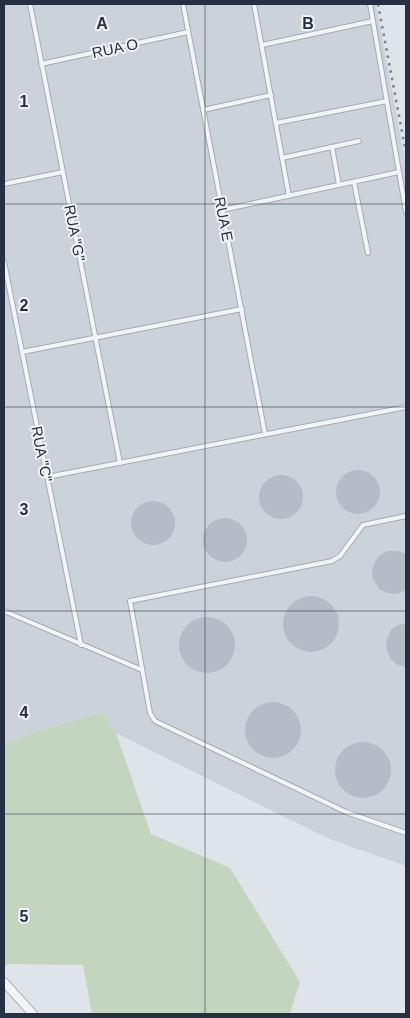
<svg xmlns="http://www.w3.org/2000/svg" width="410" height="1018" font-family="Arial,sans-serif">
<rect width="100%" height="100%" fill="#dfe3ea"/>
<path fill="#ccd2dc" d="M 4,4 L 376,4 L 406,166 L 406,866 L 327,838 L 116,733 L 103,712 L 31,733 L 4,744 Z"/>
<path fill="#c4d5bf" d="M 103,712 L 116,733 L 151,834 L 230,868 L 300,982 L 290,1014 L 92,1014 L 83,965 L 9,964 L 4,967 L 4,744 L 31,733 Z"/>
<g fill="#b5bcc8">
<circle cx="358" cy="492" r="22"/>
<circle cx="281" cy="497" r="22"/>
<circle cx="153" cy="523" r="22"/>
<circle cx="225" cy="540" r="22"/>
<path d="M 388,551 L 398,551 L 406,554 L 406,590 L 397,594 L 388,593 L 380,590 L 373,579 L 372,570 L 375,561 L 380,555 Z"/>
<circle cx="311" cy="624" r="28"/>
<circle cx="207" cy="645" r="28"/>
<path d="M 406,623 L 406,667 L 398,665 L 391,659 L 387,651 L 386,642 L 391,630 L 398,625 Z"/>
<circle cx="273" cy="730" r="28"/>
<circle cx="363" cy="770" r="28"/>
</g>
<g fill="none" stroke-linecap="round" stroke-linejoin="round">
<g stroke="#a4aab5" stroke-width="6">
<g id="lane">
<path d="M 30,4 L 120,463"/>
<path d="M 183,4 L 265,434"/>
<path d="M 254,4 L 289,196"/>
<path d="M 370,4 L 406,212"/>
<path d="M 262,45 L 373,21"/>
<path d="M 41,64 L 188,32"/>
<path d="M 203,110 L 271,95"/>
<path d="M 276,123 L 387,101"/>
<path d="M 332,147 L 339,185"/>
<path d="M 282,158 L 359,141"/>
<path d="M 354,182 L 368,253"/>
<path d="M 4,184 L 63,172"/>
<path d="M 222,210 L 399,172"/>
<path d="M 4,262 L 81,645"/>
<path d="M 22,352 L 242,309"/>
<path d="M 47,477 L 406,407"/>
<path d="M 406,516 L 363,525 L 340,556 L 332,561 L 130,601 L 150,713 L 155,721 L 346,812 L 406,833"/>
<path d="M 4,611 L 142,670"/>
</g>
</g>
<g stroke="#a4aab5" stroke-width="10">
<path id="street" d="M 4,982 L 33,1014"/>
</g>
<use href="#lane" stroke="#f2f4f8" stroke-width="4"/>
<use href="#street" stroke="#f2f4f8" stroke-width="8"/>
<path stroke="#768295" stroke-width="2.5" stroke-dasharray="2.5 5" stroke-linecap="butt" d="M 378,4 L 406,153"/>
</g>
<path fill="none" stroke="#263043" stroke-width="1" stroke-opacity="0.55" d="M 205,4 L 205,1014M 4,204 L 406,204M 4,407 L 406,407M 4,611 L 406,611M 4,814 L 406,814"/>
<g text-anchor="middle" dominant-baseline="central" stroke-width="4" stroke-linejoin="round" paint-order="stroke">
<g font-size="15" fill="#263043" stroke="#eff2f7">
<text transform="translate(115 48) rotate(-12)">RUA O</text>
<text transform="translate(224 219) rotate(79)">RUA E</text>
<text transform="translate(75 233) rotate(79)">RUA "G"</text>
<text transform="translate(42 454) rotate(79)">RUA "C"</text>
</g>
</g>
<g font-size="16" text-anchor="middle" font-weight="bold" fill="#263043" stroke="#eff2f7" stroke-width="4" stroke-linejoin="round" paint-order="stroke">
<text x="102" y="29">A</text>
<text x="308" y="29">B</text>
<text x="24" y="107">1</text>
<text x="24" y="311">2</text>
<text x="24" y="515">3</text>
<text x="24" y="718">4</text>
<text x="24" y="922">5</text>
</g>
<rect width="410" height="1018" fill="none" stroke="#263043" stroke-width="10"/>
</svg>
